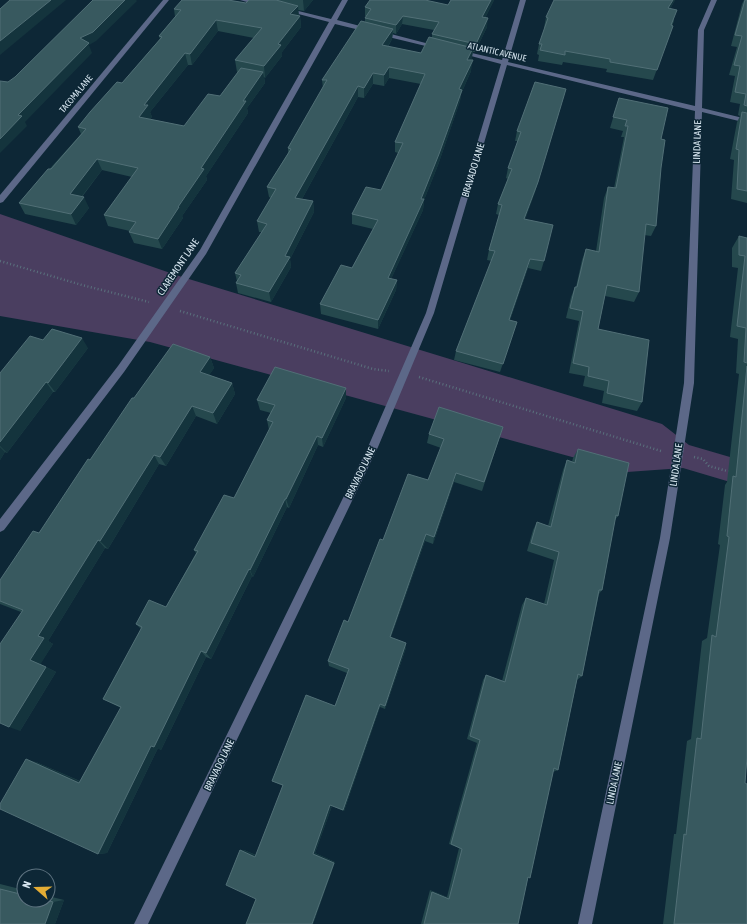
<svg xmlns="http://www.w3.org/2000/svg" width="747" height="924" font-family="'Asap Condensed',sans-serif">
<rect width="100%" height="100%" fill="#0d2736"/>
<path fill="#4a3e60" d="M 0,214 L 179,276 L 662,424 L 689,445 L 747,462 L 747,487 L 683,468 L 627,472 L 150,342 L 0,316 Z"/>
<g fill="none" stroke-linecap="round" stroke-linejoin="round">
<g stroke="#5a707d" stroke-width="2.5" stroke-dasharray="1 2.5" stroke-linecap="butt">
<path d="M 0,261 L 82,285 L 149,302"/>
<path d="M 180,311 L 373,369 L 389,371"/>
<path d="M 419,377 L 661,451"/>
<path d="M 694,457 L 703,459 L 709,466 L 731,472"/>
</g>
<g fill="#5c6888" fill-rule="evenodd">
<path d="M 163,0 L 169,0 L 3,202 L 0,203 L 0,195 Z"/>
<path d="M 240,0 L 251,0 L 264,4 L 261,6 Z"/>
<path d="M 342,0 L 348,0 L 337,20 L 441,47 L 438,49 L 335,24 L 206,254 L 124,372 L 4,530 L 0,532 L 0,519 L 118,366 L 200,250 L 329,22 L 283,10 L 286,8 L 331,19 Z"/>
<path d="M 520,0 L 526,0 L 508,62 L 695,106 L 698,30 L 711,0 L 717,0 L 704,30 L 702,108 L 747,119 L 747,123 L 702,112 L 694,383 L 670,538 L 592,924 L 578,924 L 660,538 L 684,383 L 695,111 L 507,65 L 434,313 L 378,447 L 148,924 L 134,924 L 368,447 L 426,313 L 501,64 L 456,52 L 459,50 L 502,60 Z"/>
</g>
</g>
<g fill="#25484d" fill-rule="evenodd">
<path d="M 249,0 L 313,0 L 304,11 L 298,10 L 299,16 L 300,16 L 301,27 L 282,52 L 282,56 L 265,78 L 264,77 L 265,83 L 247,108 L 248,113 L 206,176 L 207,180 L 182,216 L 183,218 L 162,249 L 134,243 L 129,232 L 130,231 L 108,226 L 104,215 L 132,177 L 102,170 L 82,197 L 89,208 L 76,225 L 25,214 L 19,203 L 81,134 L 78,127 L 122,83 L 160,39 L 159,36 L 175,17 L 174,9 L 246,3 ZM 218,31 L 254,38 L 235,60 L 237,72 L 238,72 L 220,96 L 184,126 L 150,119 L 152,117 L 150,112 L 188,65 L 192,65 Z"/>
<path d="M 451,0 L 494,0 L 485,18 L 487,27 L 475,52 L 473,52 L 471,60 L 471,71 L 461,94 L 460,101 L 438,165 L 424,200 L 423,210 L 391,279 L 397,280 L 396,290 L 378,329 L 321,314 L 320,304 L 352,268 L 373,229 L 352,224 L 352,214 L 381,190 L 398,153 L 395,152 L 395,142 L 421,84 L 389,78 L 384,86 L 373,84 L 364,98 L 358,97 L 302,199 L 313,201 L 314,212 L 290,259 L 291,267 L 271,302 L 238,293 L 236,283 L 237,281 L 235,273 L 262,232 L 259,232 L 257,221 L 271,198 L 269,197 L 267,187 L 288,153 L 288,148 L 323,88 L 322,80 L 365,22 L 365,18 L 366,16 L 365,16 L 365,7 L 448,5 ZM 402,24 L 434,30 L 432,34 L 432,38 L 421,53 L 388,47 L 392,39 L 393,33 L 396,34 Z"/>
<path d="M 675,0 L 670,9 L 674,21 L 672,26 L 673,26 L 653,80 L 606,72 L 607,69 L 563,62 L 562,65 L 538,61 L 539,55 L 537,54 L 539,44 L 545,28 L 544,28 L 546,17 Z"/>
<path d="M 744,0 L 747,0 L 747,203 L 731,199 L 734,160 L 730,159 L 737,122 L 740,116 L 738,115 L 740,104 L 730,102 L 735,76 L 729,75 L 737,47 L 731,46 L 742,4 Z"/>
<path d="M 566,89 L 535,192 L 525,219 L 544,261 L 541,271 L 528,268 L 510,320 L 514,331 L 500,372 L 454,360 L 456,351 L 492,261 L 487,260 L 489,250 L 499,215 L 496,214 L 498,204 L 508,179 L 506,178 L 508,168 L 518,141 L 515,141 L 517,131 Z"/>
<path d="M 619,98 L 661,139 L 661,168 L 656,226 L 651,236 L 644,235 L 639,292 L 634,302 L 605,296 L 598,329 L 642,402 L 637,411 L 602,403 L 604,391 L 583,386 L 585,376 L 569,373 L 579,321 L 566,318 L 571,297 L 575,287 L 576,287 L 582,260 L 586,249 L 596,251 L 604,198 L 608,187 L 614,188 L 624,137 L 621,137 L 623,131 L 610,128 Z"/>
<path d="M 739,236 L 747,238 L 747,757 L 745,783 L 747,924 L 663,924 L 674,834 L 676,834 L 687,741 L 691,739 L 702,641 L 707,638 L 720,545 L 718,544 L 725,485 L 727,482 L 739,374 L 736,373 L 738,339 L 730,337 L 738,268 L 732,267 L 732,248 Z"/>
<path d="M 88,348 L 55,392 L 53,392 L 7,453 L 5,452 L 0,460 L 0,373 Z"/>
<path d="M 210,357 L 214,368 L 209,375 L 232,383 L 235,394 L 217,424 L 196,416 L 166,466 L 159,464 L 108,549 L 105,548 L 48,641 L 53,644 L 40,664 L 56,672 L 20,731 L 21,612 L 0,604 L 0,580 L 39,533 L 134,398 Z"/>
<path d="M 346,398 L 323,447 L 318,445 L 289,508 L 287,507 L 253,577 L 252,576 L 211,659 L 206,657 L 161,750 L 158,748 L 107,853 L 98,854 L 36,762 L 80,781 L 121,708 L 103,699 L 141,629 L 136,624 L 166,607 L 196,553 L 194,550 L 234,498 L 269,430 L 267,420 L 271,413 L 260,410 L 257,400 Z"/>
<path d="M 503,427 L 482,491 L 454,482 L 433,544 L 425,541 L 391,637 L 406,648 L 385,709 L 380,707 L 344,811 L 332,806 L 315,853 L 335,862 L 313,924 L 246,924 L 256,899 L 240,850 L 244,850 L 256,855 L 283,786 L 272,781 L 335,706 L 347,673 L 329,666 L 328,661 L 348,622 L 383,540 L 428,480 L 441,448 L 427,443 L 429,434 Z"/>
<path d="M 578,449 L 618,516 L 615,520 L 602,590 L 599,594 L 582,676 L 577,680 L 558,770 L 553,772 L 530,878 L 528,877 L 518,924 L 421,924 L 430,890 L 447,897 L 459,848 L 449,844 L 477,743 L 467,739 L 483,680 L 486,675 L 502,681 L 522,605 L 526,598 L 544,604 L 554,560 L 527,551 L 533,530 L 537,522 L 548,526 L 563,470 L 567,460 L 572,462 L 573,458 Z"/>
<path d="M 0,884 L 24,890 L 24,900 L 48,900 L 48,896 L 64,900 L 55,924 L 0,924 Z"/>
</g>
<g fill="#14343d">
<path d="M 51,0 L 66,0 L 0,55 L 0,41 Z"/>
<path d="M 125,0 L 136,0 L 137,1 L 96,41 L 89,45 L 92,53 L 25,122 L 27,126 L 0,153 L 0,139 L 18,115 L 80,38 Z"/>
<path d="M 303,0 L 313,0 L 304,11 Z"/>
<path d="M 491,0 L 494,0 L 481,26 L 482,17 Z"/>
<path d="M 673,0 L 675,0 L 665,19 L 668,8 Z"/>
<path d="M 298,6 L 299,17 L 290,14 Z"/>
<path d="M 300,16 L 301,27 L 282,52 L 282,56 L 265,78 L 264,66 L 278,44 Z"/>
<path d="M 403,16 L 402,24 L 396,34 L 396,25 Z"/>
<path d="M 488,18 L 487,27 L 475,52 L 476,44 Z"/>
<path d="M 216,20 L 218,31 L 192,65 L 190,54 Z"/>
<path d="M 393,29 L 392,39 L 382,56 L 382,45 Z"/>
<path d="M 473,48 L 472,58 L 466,70 L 467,60 Z"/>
<path d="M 185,53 L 188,65 L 150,112 L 152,117 L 143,128 L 139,117 L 144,105 Z"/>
<path d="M 473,60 L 471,71 L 461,94 L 460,101 L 438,165 L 424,200 L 423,210 L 387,288 L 388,278 L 421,199 L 459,89 Z"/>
<path d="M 389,67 L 389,78 L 384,86 L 384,75 Z"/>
<path d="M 263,72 L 265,83 L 247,108 L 248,113 L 206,176 L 207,180 L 182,216 L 183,218 L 162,249 L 158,239 L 243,101 Z"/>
<path d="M 373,73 L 373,84 L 364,98 L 364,88 Z"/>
<path d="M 358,86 L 358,97 L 297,208 L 295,198 Z"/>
<path d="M 566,89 L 535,192 L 522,229 L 524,219 Z"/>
<path d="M 97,159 L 102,170 L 75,205 L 70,194 Z"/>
<path d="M 84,197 L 89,208 L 76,225 L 71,214 Z"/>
<path d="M 313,201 L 314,212 L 290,259 L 291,267 L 271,302 L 269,292 L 285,256 Z"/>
<path d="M 530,259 L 528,268 L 507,329 L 509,320 Z"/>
<path d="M 397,280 L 396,290 L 378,329 L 378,320 Z"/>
<path d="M 82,338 L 88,348 L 55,392 L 48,383 Z"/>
<path d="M 210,357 L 214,368 L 204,383 L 200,372 Z"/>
<path d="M 46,382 L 53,392 L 7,453 L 0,446 L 0,442 Z"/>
<path d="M 232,383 L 235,394 L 217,424 L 213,413 Z"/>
<path d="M 346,388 L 346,398 L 323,447 L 322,438 Z"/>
<path d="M 192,406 L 196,416 L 166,466 L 160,457 Z"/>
<path d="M 317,436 L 318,445 L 289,508 L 286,499 Z"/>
<path d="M 0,447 L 5,452 L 0,460 Z"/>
<path d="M 154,455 L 159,464 L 108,549 L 100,541 Z"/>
<path d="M 456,473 L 454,482 L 433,544 L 434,537 Z"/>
<path d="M 285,499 L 287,507 L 253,577 L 250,570 Z"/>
<path d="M 426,534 L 425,541 L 389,642 L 390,637 Z"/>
<path d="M 98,540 L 105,548 L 48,641 L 53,644 L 40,665 L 30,660 L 38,636 Z"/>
<path d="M 249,569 L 252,576 L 211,659 L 206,653 Z"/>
<path d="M 406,643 L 406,648 L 385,709 L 385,706 Z"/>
<path d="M 201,651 L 206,657 L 161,750 L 154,747 Z"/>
<path d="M 46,667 L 56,672 L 20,731 L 9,727 Z"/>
<path d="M 380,704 L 380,707 L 344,811 L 343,810 Z"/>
<path d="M 151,746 L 158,748 L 107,853 L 98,854 Z"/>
<path d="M 26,759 L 36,762 L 88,785 L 79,783 Z"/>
<path d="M 330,805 L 332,806 L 315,853 L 335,862 L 313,924 L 312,924 L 313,854 Z"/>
<path d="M 240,850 L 244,850 L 259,857 L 255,857 Z"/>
<path d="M 430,890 L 447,897 L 449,899 L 432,892 Z"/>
<path d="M 64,900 L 55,924 L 45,924 L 53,902 Z"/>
</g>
<g fill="#38595f" stroke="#516f76">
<path d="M 10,0 L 51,0 L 0,41 L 0,9 Z"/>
<path d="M 93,0 L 125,0 L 93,32 L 80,38 L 89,43 L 18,115 L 22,116 L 0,139 L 0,81 L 8,82 L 15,77 Z"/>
<path d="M 182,0 L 228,0 L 246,3 L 249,0 L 276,0 L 298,6 L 290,14 L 300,16 L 278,44 L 281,45 L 264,66 L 235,60 L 262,28 L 216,20 L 190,54 L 185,53 L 144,105 L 148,105 L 139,117 L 184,126 L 208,94 L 220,96 L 241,68 L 263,72 L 243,101 L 246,101 L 201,168 L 204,169 L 178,207 L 179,207 L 158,239 L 129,232 L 136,222 L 104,215 L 138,168 L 97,159 L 70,194 L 84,197 L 71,214 L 19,203 L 48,169 L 51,169 L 86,129 L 78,127 L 90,112 L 117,82 L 122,83 L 162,37 L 159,36 L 181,10 L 174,9 Z"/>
<path d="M 370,0 L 425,0 L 448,5 L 451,0 L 491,0 L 482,17 L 488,18 L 476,44 L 432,34 L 439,22 L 403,16 L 396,25 L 365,18 L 371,9 L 365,7 Z"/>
<path d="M 554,0 L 673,0 L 668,8 L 677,10 L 671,25 L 673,26 L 657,70 L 610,62 L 610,59 L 565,51 L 565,55 L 540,50 L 542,44 L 539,44 L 548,18 L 546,17 Z"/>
<path d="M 745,0 L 747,0 L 747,106 L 744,105 L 746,94 L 735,92 L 740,66 L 734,65 L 742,36 L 735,35 Z"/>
<path d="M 361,21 L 393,29 L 382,45 L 421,53 L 429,37 L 473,48 L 467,60 L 473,60 L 459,89 L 462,90 L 439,154 L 421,199 L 424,199 L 388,278 L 397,280 L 378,320 L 320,304 L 341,265 L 352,268 L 378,220 L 352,214 L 366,187 L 381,190 L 403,143 L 395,142 L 425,74 L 389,67 L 384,75 L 373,73 L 364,88 L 358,86 L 295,198 L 313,201 L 285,256 L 290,257 L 269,292 L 236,283 L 241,275 L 235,273 L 267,224 L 257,221 L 276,189 L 267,187 L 291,149 L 288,148 L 327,80 L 322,80 Z"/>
<path d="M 535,82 L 566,89 L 538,182 L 524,219 L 553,225 L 544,261 L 530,259 L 509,320 L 517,322 L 503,364 L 456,351 L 495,251 L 489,250 L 502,205 L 498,204 L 512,169 L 508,168 L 521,132 L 517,131 Z"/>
<path d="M 619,98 L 668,108 L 661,139 L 665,140 L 661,168 L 656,226 L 646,224 L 639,292 L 607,285 L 598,329 L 649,340 L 642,402 L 607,393 L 609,381 L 588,376 L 589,367 L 573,363 L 583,311 L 570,308 L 575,287 L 577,287 L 586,249 L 599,252 L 608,187 L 616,188 L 628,126 L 625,126 L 627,120 L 613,117 Z"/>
<path d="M 742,112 L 747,113 L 747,191 L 737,189 L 739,150 L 736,149 Z"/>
<path d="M 739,236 L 747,238 L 747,363 L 744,362 L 746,328 L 737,326 L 745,256 L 739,255 Z"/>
<path d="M 52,329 L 82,338 L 48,383 L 46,382 L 0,442 L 0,373 L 30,336 L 43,340 Z"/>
<path d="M 173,344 L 210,357 L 200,372 L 232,383 L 213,413 L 192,406 L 160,457 L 154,455 L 100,541 L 98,540 L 38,636 L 44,638 L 30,660 L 46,667 L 9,727 L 0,723 L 0,644 L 23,610 L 0,601 L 0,580 L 33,531 L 39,533 L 88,459 L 90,460 L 132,398 L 134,398 Z"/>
<path d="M 747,366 L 747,757 L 745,783 L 747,784 L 747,924 L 674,924 L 684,834 L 686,835 L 697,738 L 701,739 L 712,635 L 716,637 L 729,537 L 727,536 L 733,476 L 736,477 Z"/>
<path d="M 275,367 L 346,388 L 322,438 L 317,436 L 286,499 L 285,499 L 250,570 L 249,569 L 206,653 L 201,651 L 154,747 L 151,746 L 98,854 L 0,809 L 0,804 L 26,759 L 79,783 L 121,707 L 103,699 L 142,627 L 136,624 L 149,600 L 166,607 L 198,551 L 194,550 L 224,495 L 234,498 L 273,422 L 267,420 L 275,405 L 257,400 Z"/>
<path d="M 439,407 L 503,427 L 484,482 L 456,473 L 434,537 L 426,534 L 390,637 L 406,643 L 385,706 L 380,704 L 343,810 L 330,805 L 313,854 L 334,863 L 312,924 L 246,924 L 256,899 L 226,885 L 240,850 L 255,857 L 283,785 L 272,781 L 306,695 L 335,706 L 349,669 L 328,661 L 344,620 L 348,622 L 380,539 L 383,540 L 408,474 L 428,480 L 444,439 L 429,434 Z"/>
<path d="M 578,449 L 629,463 L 618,516 L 616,515 L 602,590 L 599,590 L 582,676 L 578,674 L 558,770 L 554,768 L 530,878 L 528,877 L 518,924 L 424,924 L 432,892 L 449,899 L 462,849 L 451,844 L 480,740 L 470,736 L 486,675 L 505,682 L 526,598 L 547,605 L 559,552 L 531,543 L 537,522 L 551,527 L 567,460 L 575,463 Z"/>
<path d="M 0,889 L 24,895 L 24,900 L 46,900 L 53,902 L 45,924 L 0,924 Z"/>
</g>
<g text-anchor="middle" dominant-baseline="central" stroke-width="3" stroke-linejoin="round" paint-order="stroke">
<g font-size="9" fill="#d7e6f0" stroke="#0d2736">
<text transform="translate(497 52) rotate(13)">ATLANTIC AVENUE</text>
<text transform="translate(76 94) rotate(-50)">TACOMA LANE</text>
</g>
<g font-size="10" fill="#d7e6f0" stroke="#0d2736">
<text transform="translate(697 142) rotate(-88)">LINDA LANE</text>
<text transform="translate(473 170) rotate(-73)">BRAVADO LANE</text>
<text transform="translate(178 267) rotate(-56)">CLAREMONT LANE</text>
<text transform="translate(676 465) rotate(-82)">LINDA LANE</text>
<text transform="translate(360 473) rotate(-64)">BRAVADO LANE</text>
<text transform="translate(219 765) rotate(-64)">BRAVADO LANE</text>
<text transform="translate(614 783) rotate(-78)">LINDA LANE</text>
</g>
</g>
<g transform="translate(36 888) rotate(290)"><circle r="19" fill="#0d2736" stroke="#5e7380"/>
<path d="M0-3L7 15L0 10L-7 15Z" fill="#e4ad35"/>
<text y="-6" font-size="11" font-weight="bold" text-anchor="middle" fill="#d7e6f0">N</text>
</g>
</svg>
